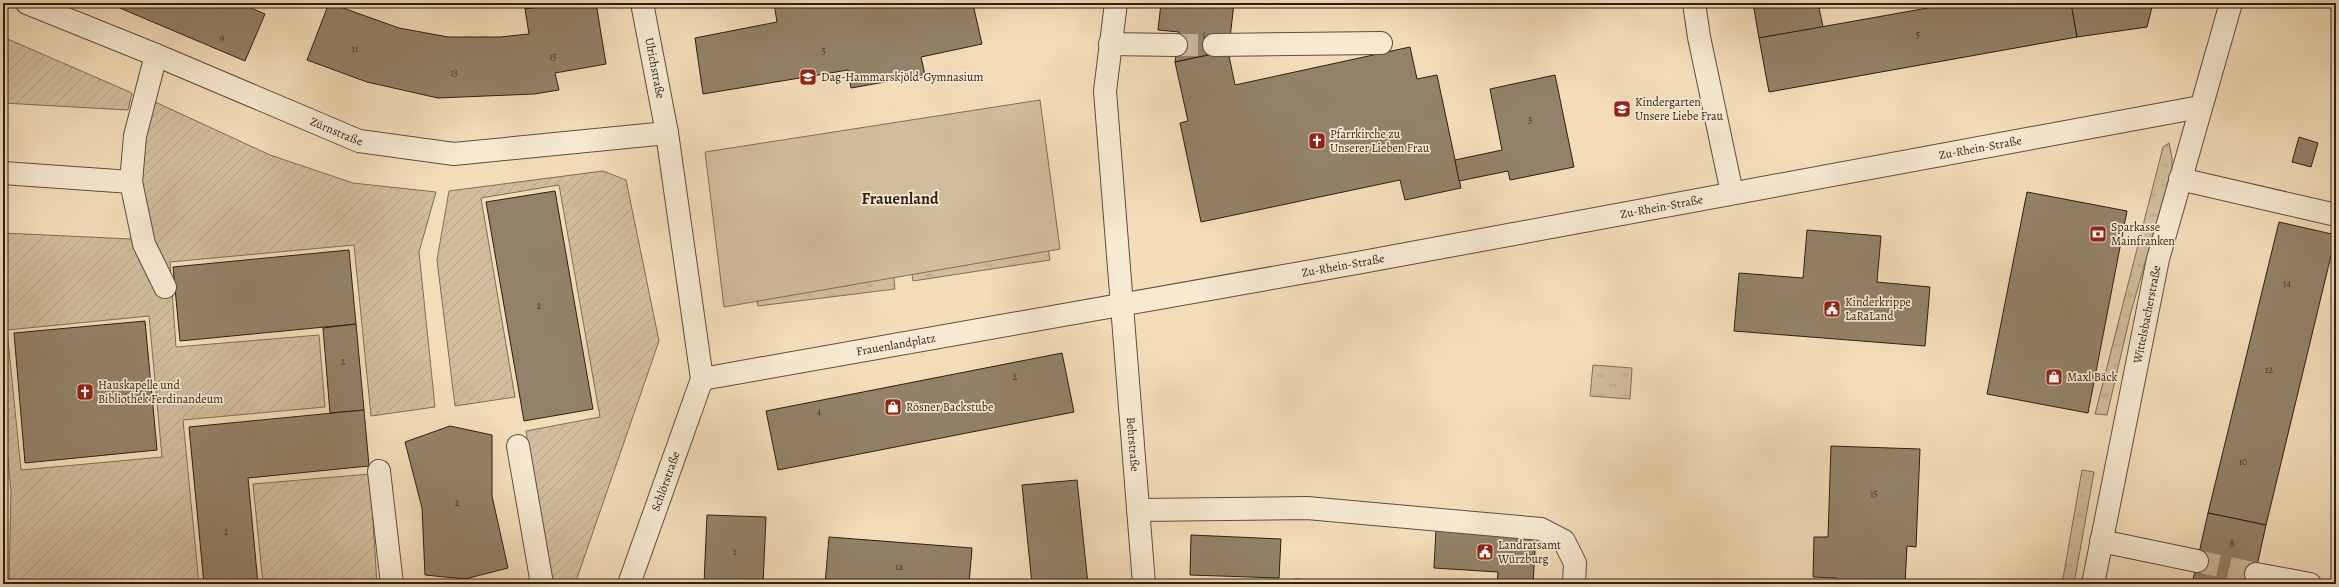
<svg xmlns="http://www.w3.org/2000/svg" width="2339" height="587" font-family="Alegreya,serif">
<defs>
<pattern id="grass-tufts" width="24" height="20" patternUnits="userSpaceOnUse"><rect width="24" height="20" fill="#d1bd9d"/><path d="M3 7l-1-3M5 7V3M7 7l1-3M15 17l-1-3M17 17v-4M19 17l1-3" fill="none" stroke="#b4a286"/></pattern>
<pattern id="garden-furrows" width="10" height="10" patternUnits="userSpaceOnUse"><rect width="10" height="10" fill="#d1bd9d"/><path d="M-1 1l2-2M0 10L10 0M9 11l2-2" fill="none" stroke="#b4a286"/></pattern>
</defs>
<rect width="100%" height="100%" fill="#f3ddb9"/>
<filter id="stains"><feTurbulence type="fractalNoise" baseFrequency=".005" numOctaves="4"/><feColorMatrix values="0 0 0 0 .2 0 0 0 0 .09 0 0 0 0 .02 0 0 0 .5 -.17"/></filter>
<radialGradient id="worn" r=".72"><stop offset=".6" stop-color="#630" stop-opacity="0"/><stop offset="1" stop-color="#630" stop-opacity=".3"/></radialGradient>
<g fill="url(#grass-tufts)" stroke="#7e6e58">
<path d="M 2169,143 L 2172,158 L 2172,168 L 2131,312 L 2107,415 L 2095,414 L 2163,147 Z"/>
<path d="M 1047,241 L 1050,260 L 913,281 L 910,262 Z"/>
<path d="M 893,269 L 895,289 L 758,306 L 755,287 Z"/>
<path d="M 1593,365 L 1632,368 L 1630,399 L 1590,396 Z"/>
<path d="M 2082,470 L 2094,472 L 2074,584 L 2062,584 Z"/>
</g>
<path fill="#d1bd9d" stroke="#7e6e58" d="M 1040,100 L 1060,249 L 724,307 L 705,152 Z"/>
<g fill="url(#garden-furrows)" stroke="#7e6e58" fill-rule="evenodd">
<path d="M 3,37 L 132,93 L 128,110 L 3,103 Z"/>
<path d="M 153,101 L 270,155 L 353,183 L 436,192 L 419,252 L 435,407 L 371,416 L 354,245 L 170,262 L 176,347 L 319,335 L 325,407 L 183,420 L 199,584 L 9,584 L 11,492 L 3,403 L 3,233 L 131,239 L 135,160 ZM 149,316 L 162,457 L 21,470 L 7,330 Z"/>
<path d="M 603,171 L 626,180 L 659,341 L 575,584 L 548,584 L 526,431 L 600,417 L 559,185 L 481,198 L 515,397 L 455,406 L 437,260 L 449,191 Z"/>
<path d="M 370,474 L 377,584 L 263,584 L 253,484 Z"/>
</g>
<g fill="#938269" stroke="#2c1f13">
<path d="M 108,3 L 239,3 L 265,14 L 245,61 Z"/>
<path d="M 329,3 L 399,28 L 448,37 L 500,37 L 529,34 L 525,9 L 559,3 L 596,3 L 606,64 L 555,73 L 559,90 L 534,94 L 438,98 L 367,82 L 307,60 Z"/>
<path d="M 524,3 L 559,3 L 525,9 Z"/>
<path d="M 774,3 L 978,3 L 973,4 L 982,44 L 921,57 L 925,75 L 913,77 L 851,88 L 848,70 L 703,94 L 695,38 L 777,22 Z"/>
<path d="M 1161,3 L 1234,3 L 1230,38 L 1213,54 L 1175,62 L 1179,32 L 1158,30 Z"/>
<path d="M 1753,3 L 1818,3 L 1823,27 L 1759,38 Z"/>
<path d="M 1956,3 L 2071,3 L 2077,37 L 1769,92 L 1759,38 Z"/>
<path d="M 2071,3 L 2153,3 L 2147,27 L 2077,37 Z"/>
<path d="M 1410,47 L 1417,79 L 1437,75 L 1461,188 L 1405,200 L 1400,180 L 1201,222 L 1180,123 L 1188,121 L 1175,62 L 1228,51 L 1235,85 Z"/>
<path d="M 1555,75 L 1574,167 L 1510,180 L 1508,171 L 1459,181 L 1455,160 L 1502,150 L 1490,89 Z"/>
<path d="M 2299,137 L 2318,143 L 2311,167 L 2292,162 Z"/>
<path d="M 555,191 L 593,409 L 524,421 L 486,202 Z"/>
<path d="M 2027,192 L 2127,211 L 2088,413 L 1987,394 Z"/>
<path d="M 2279,222 L 2336,235 L 2266,525 L 2208,513 Z"/>
<path d="M 1807,230 L 1881,236 L 1877,282 L 1930,287 L 1925,346 L 1734,331 L 1739,273 L 1803,278 Z"/>
<path d="M 349,250 L 356,324 L 180,341 L 173,267 Z"/>
<path d="M 145,321 L 157,450 L 25,463 L 14,333 Z"/>
<path d="M 356,324 L 364,410 L 330,413 L 323,328 Z"/>
<path d="M 1062,353 L 1074,412 L 778,470 L 766,411 Z"/>
<path d="M 364,410 L 369,466 L 248,478 L 258,584 L 204,584 L 189,427 Z"/>
<path d="M 450,426 L 492,435 L 492,496 L 508,568 L 465,579 L 425,575 L 422,508 L 405,442 Z"/>
<path d="M 1831,446 L 1920,449 L 1916,547 L 1907,546 L 1905,584 L 1836,584 L 1836,578 L 1813,577 L 1814,537 L 1828,537 Z"/>
<path d="M 1077,480 L 1088,584 L 1032,584 L 1022,485 Z"/>
<path d="M 2208,513 L 2266,525 L 2253,584 L 2192,584 Z"/>
<path d="M 707,515 L 766,517 L 763,584 L 704,584 Z"/>
<path d="M 1436,529 L 1536,535 L 1533,584 L 1497,584 L 1498,572 L 1434,568 Z"/>
<path d="M 1191,535 L 1281,539 L 1279,578 L 1190,575 Z"/>
<path d="M 829,537 L 972,548 L 969,584 L 825,584 Z"/>
<path d="M 1295,579 L 1369,584 L 1295,584 Z"/>
</g>
<g fill="none" stroke-linecap="round" stroke-linejoin="round">
<g stroke="#cbb798" stroke-width="22" stroke-dasharray="22 11" stroke-linecap="butt">
<path d="M 1176,45 L 1214,45"/>
<path d="M 2197,561 L 2256,574"/>
</g>
<g stroke="#5e4e3c" stroke-width="24">
<g id="minor">
<path id="s1" d="M 27,3 L 156,55 L 359,141 L 454,154 L 667,133"/>
<path id="s2" d="M 1116,3 L 1105,91 L 1144,584"/>
<path d="M 1694,3 L 1699,37 L 1732,193"/>
<path d="M 1110,44 L 1176,45"/>
<path d="M 1214,45 L 1381,43"/>
<path d="M 3,173 L 131,182 L 135,136 L 156,55"/>
<path d="M 2180,179 L 2336,215"/>
<path d="M 131,182 L 144,244 L 165,287"/>
<path id="s3" d="M 702,379 L 1357,263 L 2200,107"/>
<path d="M 518,446 L 542,584"/>
<path d="M 379,471 L 392,584"/>
<path d="M 1138,510 L 1307,508 L 1541,529 L 1564,541 L 1575,563 L 1574,584"/>
<path d="M 2101,541 L 2197,561"/>
<path d="M 2256,574 L 2310,584"/>
<path id="s4" d="M 629,584 L 702,379 L 667,133 L 642,3"/>
<path id="s5" d="M 2093,584 L 2158,259 L 2231,3"/>
</g>
</g>
<use href="#minor" stroke="#f7e9d2" stroke-width="22"/>
</g>
<defs>
<g id="school-square" transform="scale(0.9)"><rect x="-9" y="-9" width="18" height="18" rx="4" fill="#8f2418" stroke="#f7e9d2"/><path d="M0-5L7-2L0 1L-7-2ZM-4 1L0 2.5L4 1V4Q0 6-4 4Z" fill="#fff"/></g>
<g id="church-square" transform="scale(0.9)"><rect x="-9" y="-9" width="18" height="18" rx="4" fill="#8f2418" stroke="#f7e9d2"/><path d="M-1.2-6h2.4v3.5h3.3v2.4h-3.3V6h-2.4V-.1h-3.3v-2.4h3.3Z" fill="#fff"/></g>
<g id="bank-square" transform="scale(0.9)"><rect x="-9" y="-9" width="18" height="18" rx="4" fill="#8f2418" stroke="#f7e9d2"/><path d="M-6-4H6V4H-6ZM0-2.3a2.3 2.3 0 1 0 0 4.6a2.3 2.3 0 1 0 0-4.6Z" fill="#fff"/></g>
<g id="civic-square" transform="scale(0.9)"><rect x="-9" y="-9" width="18" height="18" rx="4" fill="#8f2418" stroke="#f7e9d2"/><path d="M-.6-6.5H3V-4.5H.6V-3L4-1V1h2V6H-6V1h2V-1L-.6-3ZM-1.2 2.5V6h2.4V2.5Z" fill="#fff"/></g>
<g id="shop-square" transform="scale(0.9)"><rect x="-9" y="-9" width="18" height="18" rx="4" fill="#8f2418" stroke="#f7e9d2"/><path d="M-5-2.5h2.3a2.7 3.5 0 0 1 5.4 0H5L5.5 6h-11ZM-1.5-2.5h3a1.5 2.3 0 0 0-3 0Z" fill="#fff"/></g>
</defs>
<g fill-rule="evenodd">
<use href="#school-square" x="808" y="77"/>
<use href="#school-square" x="1622" y="109"/>
<use href="#church-square" x="1317" y="141"/>
<use href="#bank-square" x="2098" y="234"/>
<use href="#civic-square" x="1832" y="309"/>
<use href="#shop-square" x="2054" y="377"/>
<use href="#church-square" x="85" y="392"/>
<use href="#shop-square" x="893" y="407"/>
<use href="#civic-square" x="1485" y="552"/>
</g>
<g text-anchor="middle" dominant-baseline="central" stroke-width="3.5" stroke-linejoin="round" paint-order="stroke">
<g font-size="10" fill="#463828">
<text x="1204" y="34">1</text>
<text x="1918" y="34">5</text>
<text x="222" y="37">9</text>
<text x="355" y="48">11</text>
<text x="824" y="50">5</text>
<text x="553" y="56">15</text>
<text x="454" y="72">13</text>
<text x="1530" y="119">3</text>
<text x="2287" y="283">14</text>
<text x="539" y="305">2</text>
<text x="343" y="361">2</text>
<text x="2269" y="369">12</text>
<text x="1015" y="376">2</text>
<text x="819" y="411">4</text>
<text x="2243" y="461">10</text>
<text x="1874" y="493">15</text>
<text x="457" y="502">2</text>
<text x="226" y="531">2</text>
<text x="2232" y="543">8</text>
<text x="735" y="551">1</text>
<text x="899" y="566">1a</text>
</g>
<g font-size="12" fill="#2c1f13" stroke="#f7e9d2">
<text transform="translate(655 68) rotate(79)">Ulrichstraße</text>
<text stroke="none"><textPath href="#s1" startOffset="335">Zürnstraße</textPath></text>
<text stroke="none"><textPath href="#s3" startOffset="1299">Zu-Rhein-Straße</textPath></text>
<text stroke="none"><textPath href="#s3" startOffset="975">Zu-Rhein-Straße</textPath></text>
<text stroke="none"><textPath href="#s3" startOffset="651">Zu-Rhein-Straße</textPath></text>
<text stroke="none"><textPath href="#s5" startOffset="275">Wittelsbacherstraße</textPath></text>
<text stroke="none"><textPath href="#s3" startOffset="197">Frauenlandplatz</textPath></text>
<text stroke="none"><textPath href="#s2" startOffset="443">Behrstraße</textPath></text>
<text stroke="none"><textPath href="#s4" startOffset="109">Schlörstraße</textPath></text>
</g>
<g font-size="12" fill="#2c1f13" stroke="#f7e9d2" text-anchor="start">
<text x="821" y="77">Dag-Hammarskjöld-Gymnasium</text>
<text x="1635" y="102">Kindergarten<tspan x="1635" dy="14">Unsere Liebe Frau</tspan></text>
<text x="1330" y="134">Pfarrkirche zu<tspan x="1330" dy="14">Unserer Lieben Frau</tspan></text>
<text x="2111" y="227">Sparkasse<tspan x="2111" dy="14">Mainfranken</tspan></text>
<text x="1845" y="302">Kinderkrippe<tspan x="1845" dy="14">LaRaLand</tspan></text>
<text x="2067" y="377">Maxl Bäck</text>
<text x="98" y="385">Hauskapelle und<tspan x="98" dy="14">Bibliothek Ferdinandeum</tspan></text>
<text x="906" y="407">Rösner Backstube</text>
<text x="1498" y="545">Landratsamt<tspan x="1498" dy="14">Würzburg</tspan></text>
</g>
<g font-size="16" font-weight="bold" fill="#2c1f13" stroke="#f7e9d2">
<text x="900" y="199">Frauenland</text>
</g>
</g>
<rect width="2339" height="587" fill="none" stroke="#f3ddb9" stroke-width="16"/>
<rect x="4" y="4" width="2331" height="579" fill="none" stroke="#2c1f13" stroke-width="2"/>
<rect x="8" y="8" width="2323" height="571" fill="none" stroke="#2c1f13"/>
<rect width="100%" height="100%" filter="url(#stains)"/>
<rect width="100%" height="100%" fill="url(#worn)"/>
</svg>
